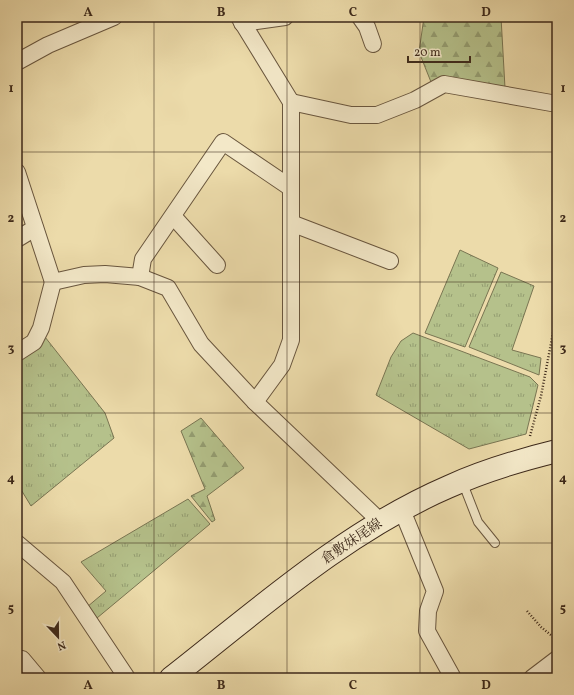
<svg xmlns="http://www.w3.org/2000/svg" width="574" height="695" font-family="Vollkorn,'Noto Serif JP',serif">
<defs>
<pattern id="grass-tufts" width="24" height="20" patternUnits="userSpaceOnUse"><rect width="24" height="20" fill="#b5c18b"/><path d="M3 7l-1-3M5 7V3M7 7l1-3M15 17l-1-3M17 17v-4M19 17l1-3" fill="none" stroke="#949d71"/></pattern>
<pattern id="forest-firs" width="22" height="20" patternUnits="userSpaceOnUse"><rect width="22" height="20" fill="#b5c18b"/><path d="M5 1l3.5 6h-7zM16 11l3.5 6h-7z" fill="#949d71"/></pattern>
</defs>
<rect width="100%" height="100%" fill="#ecdbaa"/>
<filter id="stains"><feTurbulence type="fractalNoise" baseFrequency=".005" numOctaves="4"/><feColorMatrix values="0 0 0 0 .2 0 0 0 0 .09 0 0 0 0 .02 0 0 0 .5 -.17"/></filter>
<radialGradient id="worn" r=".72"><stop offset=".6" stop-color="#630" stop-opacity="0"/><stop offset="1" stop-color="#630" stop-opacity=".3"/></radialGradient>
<g fill="url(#grass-tufts)" stroke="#797552">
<path d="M 460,250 L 498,268 L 465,347 L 425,333 Z"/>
<path d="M 501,272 L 534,286 L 512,350 L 541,358 L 539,375 L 469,347 Z"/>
<path d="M 413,333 L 530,377 L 538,385 L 526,434 L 469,449 L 376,395 L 391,357 L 401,341 Z"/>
<path d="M 45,337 L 105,413 L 114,438 L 31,506 L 17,483 L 17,360 L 35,350 Z"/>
<path d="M 188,499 L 210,524 L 97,618 L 87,607 L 106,591 L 81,562 Z"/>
</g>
<g fill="url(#forest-firs)" stroke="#797552">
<path d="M 424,17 L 501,17 L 505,88 L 431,82 L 419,52 Z"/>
<path d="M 201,418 L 244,468 L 207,496 L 215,520 L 212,522 L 191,496 L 205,489 L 181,431 Z"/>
</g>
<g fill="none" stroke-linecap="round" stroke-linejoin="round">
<g stroke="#69563e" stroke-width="10">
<path id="lane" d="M 462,481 L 478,522 L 495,543"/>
</g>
<g stroke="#69563e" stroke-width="18">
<g id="street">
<path d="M 239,17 L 291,102 L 291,340 L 282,365 L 255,402"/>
<path d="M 360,17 L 367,27 L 373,44"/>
<path d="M 242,23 L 285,17"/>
<path d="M 17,62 L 48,45 L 114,17"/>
<path d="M 291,102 L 351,115 L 377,115 L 415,100 L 444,84 L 557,104"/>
<path d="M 17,172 L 53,282 L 84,275 L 105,274 L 140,277 L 168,288 L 201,344 L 255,402 L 381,522"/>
<path d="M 173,216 L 217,265"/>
<path d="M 291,223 L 390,261"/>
<path d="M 17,239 L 35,228"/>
<path d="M 140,277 L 143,259 L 223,142 L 291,188"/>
<path d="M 17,353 L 34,342 L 41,328 L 53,282"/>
<path d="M 402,510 L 435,591 L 428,611 L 427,631 L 453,678"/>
<path d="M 17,543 L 63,582 L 127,678"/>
<path d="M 22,659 L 38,678"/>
<path d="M 532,678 L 557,659"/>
</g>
</g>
<g stroke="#3d291a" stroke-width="24">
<path id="secondary" d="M 171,678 C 258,610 346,531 448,487 C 483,471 520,460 557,451"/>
</g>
<g stroke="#3d291a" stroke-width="2.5" stroke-dasharray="1 2" stroke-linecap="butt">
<path d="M 530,436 L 541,396 L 557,312"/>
<path d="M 527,611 L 541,627 L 557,640"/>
</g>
<use href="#lane" stroke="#f3e8c8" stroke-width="8"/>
<use href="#street" stroke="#f3e8c8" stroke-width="16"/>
<use href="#secondary" stroke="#f3e8c8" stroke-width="22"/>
</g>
<path fill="none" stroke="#3d291a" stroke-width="1" stroke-opacity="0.55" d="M 154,17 L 154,678M 287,17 L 287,678M 420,17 L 420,678M 17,152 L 557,152M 17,282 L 557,282M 17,413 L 557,413M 17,543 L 557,543"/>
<g text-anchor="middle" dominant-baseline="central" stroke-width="4" stroke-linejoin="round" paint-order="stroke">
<g font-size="14" fill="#3d291a" stroke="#f3e8c8">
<text transform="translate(352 542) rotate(-34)">倉敷妹尾線</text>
</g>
</g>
<rect width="574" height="695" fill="none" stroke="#ecdbaa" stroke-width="44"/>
<g transform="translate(58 637) rotate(158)" stroke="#f3e8c8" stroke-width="3" paint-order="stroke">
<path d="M0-3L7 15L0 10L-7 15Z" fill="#3d291a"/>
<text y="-6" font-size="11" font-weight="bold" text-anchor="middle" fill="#3d291a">N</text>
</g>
<path d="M408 56v6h62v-6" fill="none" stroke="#3d291a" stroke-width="2"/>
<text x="414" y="56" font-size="12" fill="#3d291a" stroke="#f3e8c8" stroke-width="3" paint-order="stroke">20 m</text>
<rect x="22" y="22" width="530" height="651" fill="none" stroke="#3d291a" stroke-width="1.5"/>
<g font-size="13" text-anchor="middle" font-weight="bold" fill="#3d291a">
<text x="88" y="16">A</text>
<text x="221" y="16">B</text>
<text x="353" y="16">C</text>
<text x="486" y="16">D</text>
<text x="11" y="92">1</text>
<text x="563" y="92">1</text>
<text x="11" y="222">2</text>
<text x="563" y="222">2</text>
<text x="11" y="352">3</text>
<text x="563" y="352">3</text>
<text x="11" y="482">4</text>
<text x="563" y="482">4</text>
<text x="11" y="612">5</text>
<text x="563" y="612">5</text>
<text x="88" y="689">A</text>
<text x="221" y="689">B</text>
<text x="353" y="689">C</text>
<text x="486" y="689">D</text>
</g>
<rect width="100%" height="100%" filter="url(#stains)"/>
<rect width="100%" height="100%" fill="url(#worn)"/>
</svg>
